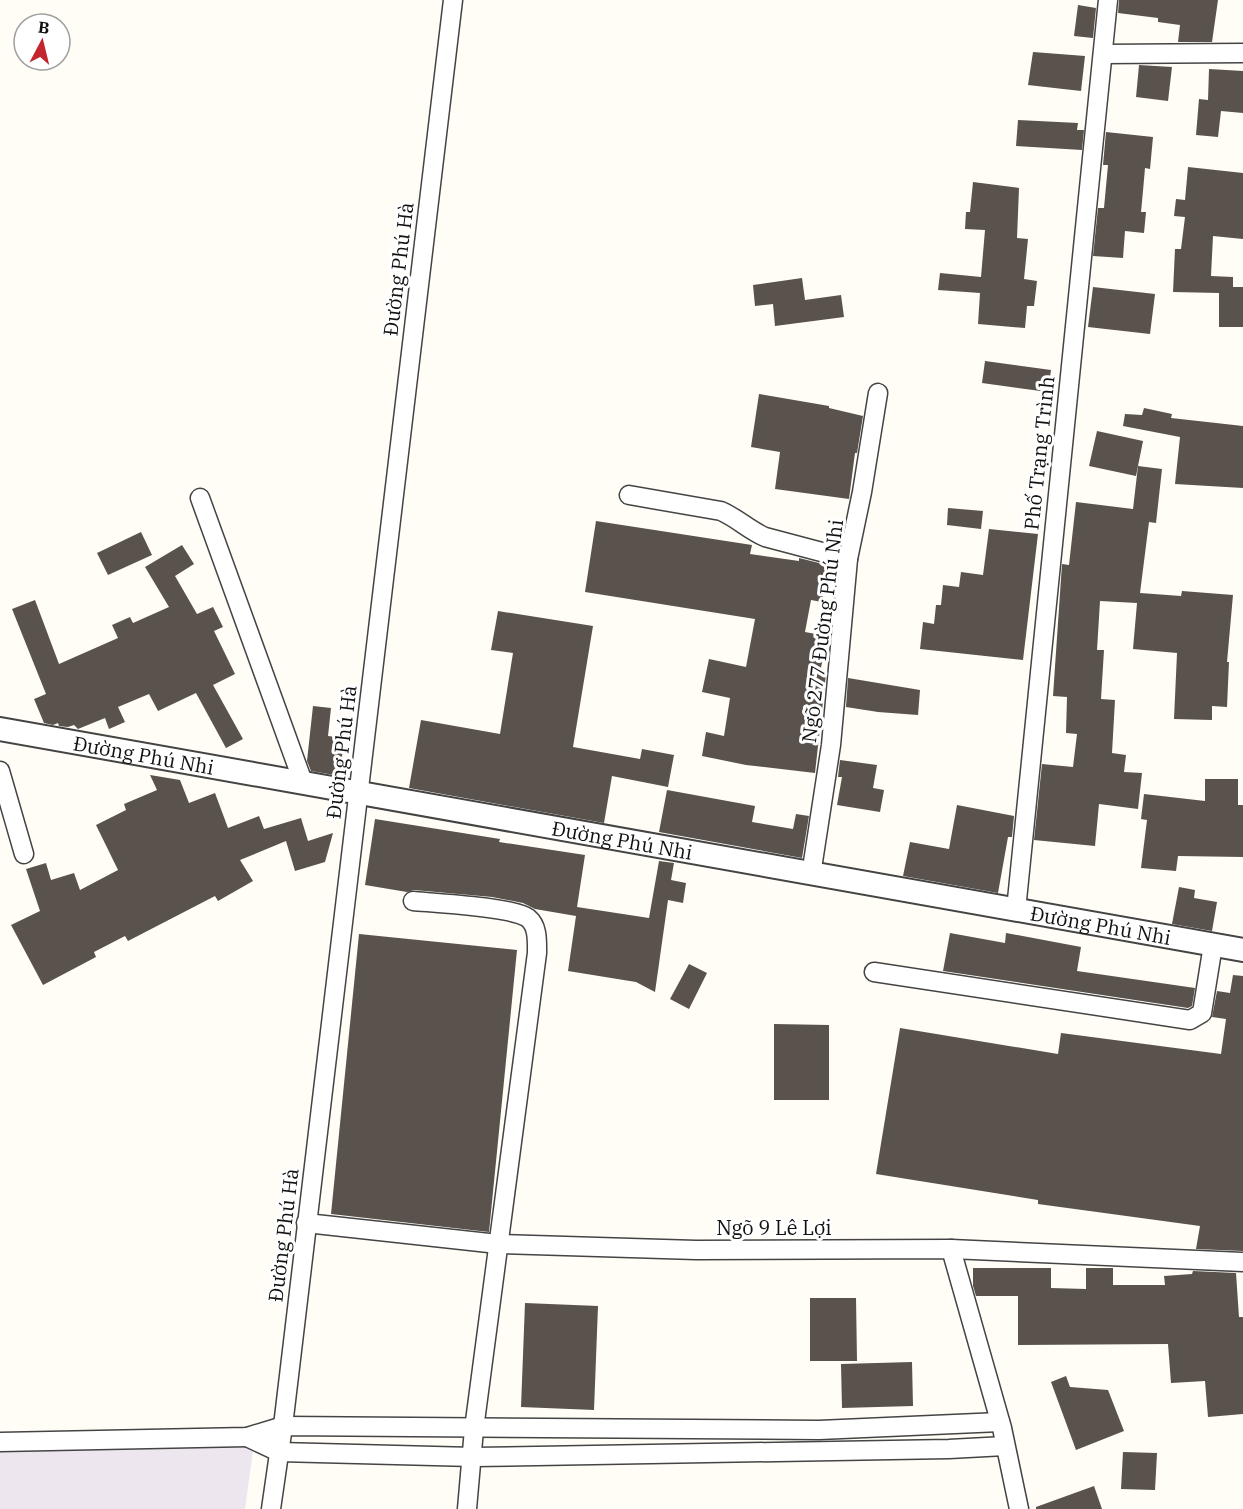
<svg xmlns="http://www.w3.org/2000/svg" width="1243" height="1509" font-family="'IBM Plex Serif',serif">
<rect width="100%" height="100%" fill="#fffdf5"/>
<path fill="#eee6ef" d="M 0,1444 L 254,1444 L 245,1509 L 0,1509 Z"/>
<g fill="#5a524d">
<path d="M 1119,0 L 1218,0 L 1212,42 L 1178,42 L 1180,25 L 1158,22 L 1158,18 L 1118,13 Z"/>
<path d="M 1078,5 L 1096,8 L 1093,38 L 1074,36 Z"/>
<path d="M 1033,52 L 1085,56 L 1081,91 L 1028,85 Z"/>
<path d="M 1139,65 L 1172,67 L 1168,101 L 1136,97 Z"/>
<path d="M 1209,69 L 1243,71 L 1243,113 L 1221,111 L 1218,137 L 1196,135 L 1199,99 L 1208,100 Z"/>
<path d="M 1018,120 L 1078,123 L 1077,130 L 1084,130 L 1082,150 L 1016,146 Z"/>
<path d="M 1106,132 L 1153,137 L 1150,169 L 1145,168 L 1143,191 L 1141,212 L 1146,212 L 1144,233 L 1125,231 L 1123,258 L 1093,256 L 1098,208 L 1104,208 L 1108,165 L 1103,165 Z"/>
<path d="M 1188,167 L 1243,173 L 1243,239 L 1213,236 L 1211,276 L 1233,277 L 1233,287 L 1243,287 L 1243,327 L 1219,327 L 1219,293 L 1173,292 L 1175,249 L 1181,249 L 1185,217 L 1174,216 L 1176,199 L 1185,200 Z"/>
<path d="M 973,182 L 1019,188 L 1017,238 L 1028,239 L 1024,279 L 1037,281 L 1034,306 L 1027,306 L 1025,328 L 978,324 L 980,293 L 938,290 L 940,273 L 981,277 L 985,230 L 965,229 L 966,212 L 970,212 Z"/>
<path d="M 802,278 L 805,300 L 841,295 L 844,317 L 775,326 L 773,304 L 755,306 L 753,285 Z"/>
<path d="M 1093,287 L 1155,294 L 1150,334 L 1088,327 Z"/>
<path d="M 985,361 L 1051,370 L 1048,392 L 982,383 Z"/>
<path d="M 759,394 L 829,406 L 829,408 L 863,416 L 857,453 L 855,453 L 849,499 L 775,489 L 780,452 L 751,447 Z"/>
<path d="M 1144,408 L 1172,414 L 1171,418 L 1243,426 L 1243,488 L 1175,484 L 1180,437 L 1123,426 L 1125,414 L 1142,415 Z"/>
<path d="M 1097,431 L 1143,441 L 1136,476 L 1089,466 Z"/>
<path d="M 1138,466 L 1162,469 L 1156,523 L 1149,522 L 1140,593 L 1181,596 L 1182,591 L 1233,595 L 1227,662 L 1229,662 L 1227,707 L 1212,706 L 1212,720 L 1174,719 L 1177,653 L 1133,649 L 1137,603 L 1100,601 L 1097,650 L 1104,650 L 1101,699 L 1115,700 L 1112,753 L 1126,755 L 1124,772 L 1142,773 L 1138,809 L 1099,804 L 1095,846 L 1034,840 L 1042,764 L 1073,767 L 1077,734 L 1066,733 L 1067,697 L 1053,696 L 1062,564 L 1069,565 L 1076,502 L 1133,509 Z"/>
<path d="M 948,508 L 983,511 L 981,529 L 947,525 Z"/>
<path d="M 596,521 L 752,545 L 750,554 L 799,561 L 799,558 L 827,565 L 822,602 L 811,600 L 805,632 L 827,636 L 820,673 L 826,674 L 815,773 L 746,765 L 702,756 L 706,732 L 724,736 L 730,698 L 702,692 L 709,659 L 746,667 L 755,619 L 585,592 Z"/>
<path d="M 989,529 L 1038,534 L 1023,660 L 920,649 L 923,622 L 934,624 L 936,605 L 941,605 L 943,585 L 959,587 L 961,572 L 983,575 Z"/>
<path d="M 141,532 L 152,555 L 108,575 L 97,553 Z"/>
<path d="M 182,545 L 194,564 L 175,576 L 197,614 L 213,607 L 223,627 L 214,631 L 235,674 L 213,685 L 243,739 L 226,748 L 196,693 L 158,711 L 149,694 L 118,707 L 125,722 L 109,729 L 105,718 L 78,729 L 74,725 L 68,727 L 59,726 L 58,723 L 53,725 L 44,723 L 34,699 L 46,694 L 12,609 L 35,600 L 59,664 L 118,638 L 112,625 L 130,617 L 133,623 L 169,607 L 145,567 Z"/>
<path d="M 498,611 L 593,626 L 573,747 L 640,759 L 642,749 L 674,755 L 668,787 L 612,776 L 604,823 L 409,788 L 421,720 L 500,734 L 513,653 L 491,650 Z"/>
<path d="M 848,678 L 920,690 L 918,715 L 878,712 L 846,707 Z"/>
<path d="M 313,706 L 331,708 L 328,736 L 344,738 L 340,776 L 311,771 L 307,761 Z"/>
<path d="M 840,760 L 877,765 L 873,788 L 884,790 L 880,812 L 837,805 L 842,777 L 838,777 Z"/>
<path d="M 150,775 L 180,780 L 189,803 L 215,793 L 228,828 L 259,816 L 264,829 L 301,818 L 308,841 L 333,833 L 325,862 L 295,871 L 286,841 L 240,860 L 253,881 L 218,901 L 215,896 L 128,941 L 125,936 L 94,952 L 96,957 L 43,985 L 11,925 L 40,911 L 26,869 L 46,863 L 51,880 L 74,873 L 80,890 L 118,870 L 96,825 L 126,810 L 124,804 L 157,790 Z"/>
<path d="M 1205,779 L 1238,779 L 1238,805 L 1243,805 L 1243,857 L 1178,856 L 1176,871 L 1141,868 L 1147,820 L 1141,819 L 1144,794 L 1205,801 Z"/>
<path d="M 667,790 L 755,806 L 752,822 L 793,829 L 796,814 L 809,816 L 802,858 L 659,832 Z"/>
<path d="M 957,805 L 1014,816 L 1012,837 L 1008,837 L 998,893 L 903,876 L 910,842 L 949,849 Z"/>
<path d="M 375,819 L 500,839 L 499,842 L 585,855 L 577,907 L 649,918 L 659,861 L 674,863 L 671,880 L 686,883 L 683,903 L 668,900 L 655,992 L 636,982 L 568,971 L 576,916 L 535,909 L 523,903 L 492,897 L 414,890 L 407,892 L 365,885 Z"/>
<path d="M 1179,887 L 1195,890 L 1194,898 L 1217,902 L 1212,931 L 1172,924 Z"/>
<path d="M 950,933 L 1005,943 L 1006,933 L 1081,947 L 1077,971 L 1195,988 L 1192,1006 L 1188,1008 L 943,971 Z"/>
<path d="M 359,934 L 517,950 L 489,1232 L 331,1214 Z"/>
<path d="M 689,964 L 707,973 L 689,1009 L 670,999 Z"/>
<path d="M 1233,975 L 1243,976 L 1243,1251 L 1196,1249 L 1200,1226 L 1038,1204 L 1038,1200 L 876,1174 L 900,1028 L 1058,1054 L 1061,1033 L 1221,1054 L 1226,1019 L 1212,1017 L 1217,991 L 1230,993 Z"/>
<path d="M 774,1024 L 829,1025 L 829,1100 L 774,1100 Z"/>
<path d="M 973,1268 L 1051,1268 L 1051,1288 L 1086,1289 L 1086,1268 L 1113,1268 L 1113,1285 L 1165,1285 L 1164,1276 L 1192,1274 L 1193,1271 L 1236,1273 L 1239,1317 L 1243,1317 L 1243,1414 L 1208,1417 L 1205,1381 L 1171,1383 L 1168,1344 L 1018,1345 L 1018,1296 L 976,1296 L 973,1286 Z"/>
<path d="M 810,1298 L 856,1298 L 857,1361 L 810,1361 Z"/>
<path d="M 525,1303 L 598,1306 L 594,1410 L 521,1407 Z"/>
<path d="M 912,1362 L 913,1406 L 842,1408 L 841,1364 Z"/>
<path d="M 1066,1376 L 1070,1387 L 1108,1390 L 1124,1431 L 1076,1450 L 1051,1382 Z"/>
<path d="M 1123,1452 L 1157,1453 L 1155,1490 L 1121,1489 Z"/>
<path d="M 1094,1486 L 1102,1509 L 1036,1509 L 1036,1507 Z"/>
</g>
<g fill="none" stroke-linecap="round" stroke-linejoin="round">
<g stroke="#444" stroke-width="21">
<g id="minor">
<path d="M 1103,54 L 1243,53"/>
<path d="M 629,495 L 721,511 C 737,518 749,530 765,537 L 848,559"/>
<path d="M 200,498 L 303,782"/>
<path d="M 0,771 L 24,854"/>
<path d="M 811,875 L 831,745 L 848,559 L 862,492 L 878,393"/>
<path d="M 413,901 C 435,903 513,907 528,918 C 538,926 537,941 537,953 L 474,1429 L 467,1509"/>
<path d="M 1016,910 L 1108,0"/>
<path d="M 874,972 L 1190,1020 L 1202,1013 L 1213,945"/>
<path d="M 306,1223 L 498,1244 L 696,1250 L 951,1249 L 1243,1262"/>
<path d="M 951,1249 L 1002,1428 L 1019,1509"/>
<path d="M 247,1437 L 279,1452 L 473,1457 L 949,1449 L 1005,1446"/>
<path d="M 0,1442 L 247,1437 L 283,1426 L 819,1430 L 1000,1422"/>
<path d="M 271,1509 L 283,1426 L 453,0"/>
</g>
</g>
<g stroke="#444" stroke-width="26">
<g id="tertiary">
<path id="s1" d="M 0,729 L 1243,950"/>
</g>
</g>
<use href="#minor" stroke="#fff" stroke-width="18"/>
<use href="#tertiary" stroke="#fff" stroke-width="22"/>
</g>
<g text-anchor="middle" dominant-baseline="central" stroke-width="6" stroke-linejoin="round" paint-order="stroke">
<g font-size="20" fill="#111" stroke="#fff">
<text transform="translate(398 269) rotate(-83)">Đường Phú Hà</text>
<text transform="translate(1039 453) rotate(-84)">Phố Trạng Trình</text>
<text transform="translate(822 631) rotate(-83)">Ngõ 277 Đường Phú Nhi</text>
<text transform="translate(341 752) rotate(-83)">Đường Phú Hà</text>
<text stroke="none"><textPath href="#s1" startOffset="146">Đường Phú Nhi</textPath></text>
<text stroke="none"><textPath href="#s1" startOffset="632">Đường Phú Nhi</textPath></text>
<text stroke="none"><textPath href="#s1" startOffset="1118">Đường Phú Nhi</textPath></text>
<text x="774" y="1227">Ngõ 9 Lê Lợi</text>
<text transform="translate(283 1235) rotate(-83)">Đường Phú Hà</text>
</g>
</g>
<g transform="translate(42 42) rotate(7)"><circle r="28" fill="#ffffff" stroke="#a0a0a0" stroke-width="1.5"/>
<path d="M0-4.5L10 22L0 15L-10 22Z" fill="#c4262e"/>
<text y="-9" font-size="16" font-weight="bold" text-anchor="middle" fill="#111111">B</text>
</g>
</svg>
